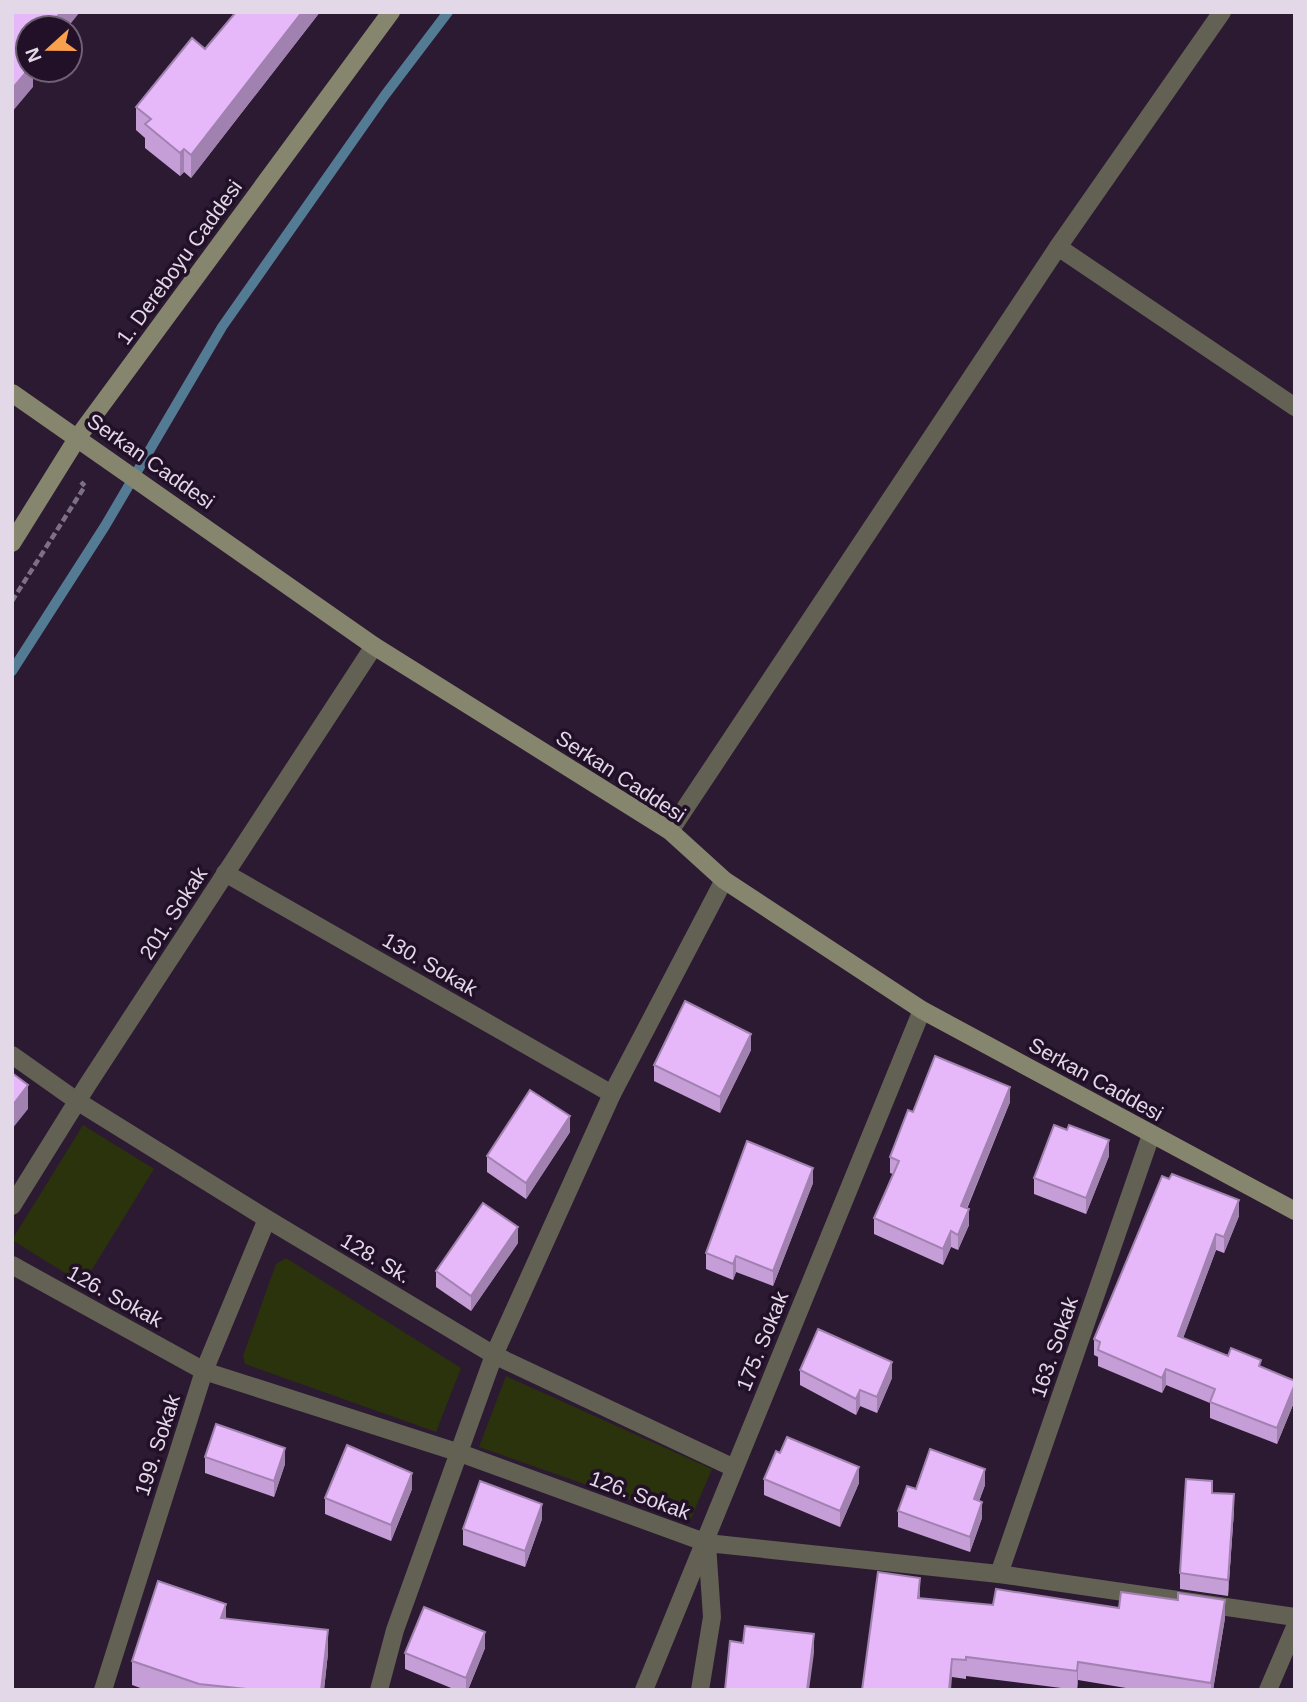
<svg xmlns="http://www.w3.org/2000/svg" width="1307" height="1702" font-family="Arial,sans-serif">
<rect width="100%" height="100%" fill="#2b1a32"/>
<g fill="#2a330b">
<path d="M 83,1125 L 154,1169 L 83,1284 L 12,1240 Z"/>
<path d="M 286,1258 L 461,1368 L 436,1432 L 245,1364 L 243,1356 L 276,1264 Z"/>
<path d="M 506,1376 L 712,1469 L 690,1521 L 479,1447 Z"/>
</g>
<g fill="none" stroke-linecap="round" stroke-linejoin="round">
<path stroke="#537c94" stroke-width="10" d="M 12,671 L 105,526 L 222,327 L 385,95 L 448,12"/>
<path stroke="#7e7084" stroke-width="4.5" stroke-dasharray="7 3.5" stroke-linecap="butt" d="M 12,601 L 85,486 L 81,482"/>
<g stroke="#626153" stroke-width="18">
<path d="M 1058,247 L 1222,12"/>
<path d="M 670,831 L 1058,247 L 1295,407"/>
<path d="M 225,873 L 612,1094"/>
<path d="M 12,1055 L 77,1101 L 267,1219 L 494,1355 L 734,1468"/>
<path d="M 12,1206 L 88,1084 L 374,646"/>
<path d="M 12,1265 L 204,1371 L 460,1453 L 707,1543 L 999,1574 L 1295,1617"/>
<path d="M 999,1574 L 1151,1135"/>
<path d="M 103,1690 L 204,1371 L 267,1219"/>
<path d="M 379,1690 L 395,1630 L 494,1355 L 612,1094 L 724,880"/>
<path d="M 644,1690 L 922,1010"/>
<path d="M 700,1690 L 712,1617 L 707,1544"/>
<path d="M 1268,1690 L 1295,1627"/>
</g>
<g stroke="#86856e" stroke-width="18">
<path d="M 12,393 L 374,646 L 670,831 L 724,880 L 922,1010 L 1295,1211"/>
<path d="M 12,543 L 78,437 L 391,12"/>
</g>
</g>
<g fill="#c69ed7">
<path d="M 231,12 L 320,12 L 191,178 L 184,172 L 180,176 L 145,148 L 145,138 L 136,130 L 136,107 L 205,49 L 234,15 Z"/>
<path d="M 751,1050 L 720,1113 L 654,1081 L 654,1065 Z"/>
<path d="M 1010,1102 L 967,1209 L 969,1225 L 958,1250 L 951,1247 L 943,1265 L 874,1234 L 874,1218 L 893,1174 L 890,1173 L 890,1157 L 913,1112 Z"/>
<path d="M 570,1132 L 526,1199 L 487,1172 L 487,1156 Z"/>
<path d="M 1109,1156 L 1086,1214 L 1034,1194 L 1034,1178 Z"/>
<path d="M 1162,1176 L 1239,1216 L 1224,1253 L 1216,1250 L 1183,1338 L 1295,1381 L 1295,1400 L 1277,1444 L 1210,1418 L 1210,1403 L 1166,1385 L 1162,1393 L 1098,1366 L 1098,1357 L 1094,1355 L 1094,1339 Z"/>
<path d="M 813,1183 L 773,1286 L 736,1272 L 733,1280 L 706,1269 L 706,1253 Z"/>
<path d="M 518,1243 L 471,1311 L 436,1287 L 436,1271 Z"/>
<path d="M 800,1370 L 892,1378 L 877,1413 L 860,1406 L 856,1415 L 800,1385 Z"/>
<path d="M 780,1453 L 859,1483 L 840,1527 L 764,1495 L 764,1479 Z"/>
<path d="M 205,1457 L 285,1464 L 274,1497 L 205,1473 Z"/>
<path d="M 985,1485 L 979,1501 L 982,1518 L 970,1552 L 898,1527 L 898,1511 L 916,1489 Z"/>
<path d="M 412,1489 L 391,1541 L 325,1514 L 325,1498 Z"/>
<path d="M 1212,1493 L 1234,1510 L 1228,1596 L 1180,1589 L 1180,1573 Z"/>
<path d="M 542,1519 L 525,1567 L 463,1545 L 463,1529 Z"/>
<path d="M 920,1598 L 993,1605 L 1119,1608 L 1225,1618 L 1213,1690 L 1138,1690 L 1078,1680 L 1077,1690 L 966,1676 L 966,1679 L 952,1677 Z"/>
<path d="M 226,1618 L 328,1653 L 324,1690 L 146,1690 L 132,1685 L 132,1661 Z"/>
<path d="M 485,1648 L 468,1690 L 456,1690 L 405,1669 L 405,1653 Z"/>
</g>
<g fill="#a181af">
<path d="M 61,12 L 80,12 L 67,28 L 48,28 Z"/>
<path d="M 302,12 L 320,12 L 191,178 L 191,155 Z"/>
<path d="M 28,52 L 28,70 L 33,70 L 33,87 L 12,112 L 12,89 L 24,57 Z"/>
<path d="M 184,149 L 184,172 L 180,176 L 180,153 Z"/>
<path d="M 751,1034 L 751,1050 L 720,1113 L 720,1097 Z"/>
<path d="M 28,1085 L 28,1109 L 12,1129 L 12,1106 Z"/>
<path d="M 1010,1087 L 1010,1102 L 961,1222 L 961,1206 Z"/>
<path d="M 570,1116 L 570,1132 L 526,1199 L 526,1183 Z"/>
<path d="M 1109,1140 L 1109,1156 L 1086,1214 L 1086,1198 Z"/>
<path d="M 813,1168 L 813,1183 L 773,1286 L 773,1271 Z"/>
<path d="M 1239,1200 L 1239,1216 L 1224,1253 L 1224,1237 Z"/>
<path d="M 969,1209 L 969,1225 L 958,1250 L 958,1235 Z"/>
<path d="M 518,1227 L 518,1243 L 471,1311 L 471,1296 Z"/>
<path d="M 951,1231 L 951,1247 L 943,1265 L 943,1249 Z"/>
<path d="M 1216,1234 L 1216,1250 L 1178,1352 L 1178,1336 Z"/>
<path d="M 736,1256 L 736,1272 L 733,1280 L 733,1264 Z"/>
<path d="M 892,1362 L 892,1378 L 877,1413 L 877,1397 Z"/>
<path d="M 1166,1369 L 1166,1385 L 1162,1393 L 1162,1378 Z"/>
<path d="M 1295,1384 L 1295,1400 L 1277,1444 L 1277,1428 Z"/>
<path d="M 860,1390 L 860,1406 L 856,1415 L 856,1399 Z"/>
<path d="M 285,1448 L 285,1464 L 274,1497 L 274,1481 Z"/>
<path d="M 859,1467 L 859,1483 L 840,1527 L 840,1511 Z"/>
<path d="M 985,1469 L 985,1485 L 974,1515 L 974,1499 Z"/>
<path d="M 412,1473 L 412,1489 L 391,1541 L 391,1525 Z"/>
<path d="M 1234,1494 L 1234,1510 L 1228,1596 L 1228,1580 Z"/>
<path d="M 982,1502 L 982,1518 L 970,1552 L 970,1537 Z"/>
<path d="M 542,1504 L 542,1519 L 525,1567 L 525,1551 Z"/>
<path d="M 920,1578 L 920,1596 L 918,1616 L 918,1598 Z"/>
<path d="M 1225,1600 L 1225,1618 L 1213,1690 L 1211,1690 L 1211,1683 Z"/>
<path d="M 226,1604 L 226,1627 L 221,1618 Z"/>
<path d="M 328,1630 L 328,1653 L 324,1690 L 321,1690 Z"/>
<path d="M 485,1632 L 485,1648 L 468,1690 L 466,1690 L 466,1678 Z"/>
<path d="M 814,1634 L 814,1653 L 809,1690 L 807,1690 Z"/>
<path d="M 952,1659 L 952,1677 L 951,1690 L 949,1690 Z"/>
<path d="M 1078,1662 L 1078,1680 L 1077,1690 L 1077,1671 Z"/>
</g>
<g fill="#e6b8fa" stroke="#a181af" stroke-width="2">
<path d="M 12,12 L 61,12 L 48,28 L 28,28 L 28,52 L 24,57 L 28,60 L 28,70 L 12,89 Z"/>
<path d="M 236,12 L 302,12 L 191,155 L 184,149 L 180,153 L 145,124 L 151,119 L 136,107 L 192,38 L 205,49 Z"/>
<path d="M 685,1001 L 751,1034 L 720,1097 L 654,1065 Z"/>
<path d="M 935,1056 L 1010,1087 L 961,1206 L 969,1209 L 958,1235 L 951,1231 L 943,1249 L 874,1218 L 899,1161 L 890,1157 L 908,1110 L 913,1112 Z"/>
<path d="M 12,1073 L 28,1085 L 12,1106 Z"/>
<path d="M 530,1090 L 570,1116 L 526,1183 L 487,1156 Z"/>
<path d="M 1054,1125 L 1067,1130 L 1069,1125 L 1109,1140 L 1086,1198 L 1034,1178 Z"/>
<path d="M 747,1141 L 813,1168 L 773,1271 L 736,1256 L 733,1264 L 706,1253 Z"/>
<path d="M 1172,1174 L 1239,1200 L 1224,1237 L 1216,1234 L 1178,1336 L 1228,1356 L 1231,1348 L 1261,1360 L 1259,1366 L 1295,1381 L 1295,1384 L 1277,1428 L 1210,1402 L 1215,1389 L 1166,1369 L 1162,1378 L 1098,1350 L 1100,1342 L 1094,1339 L 1162,1176 L 1169,1179 Z"/>
<path d="M 483,1203 L 518,1227 L 471,1296 L 436,1271 Z"/>
<path d="M 818,1329 L 892,1362 L 877,1397 L 860,1390 L 856,1399 L 800,1370 Z"/>
<path d="M 216,1424 L 285,1448 L 274,1481 L 205,1457 Z"/>
<path d="M 787,1437 L 859,1467 L 840,1511 L 764,1479 L 776,1451 L 780,1453 Z"/>
<path d="M 347,1445 L 412,1473 L 391,1525 L 325,1498 Z"/>
<path d="M 930,1449 L 985,1469 L 974,1499 L 982,1502 L 970,1537 L 898,1511 L 907,1486 L 916,1489 Z"/>
<path d="M 1186,1479 L 1212,1481 L 1212,1493 L 1234,1494 L 1228,1580 L 1180,1573 Z"/>
<path d="M 480,1481 L 542,1504 L 525,1551 L 463,1529 Z"/>
<path d="M 878,1572 L 920,1578 L 918,1598 L 993,1605 L 996,1589 L 1119,1608 L 1121,1592 L 1178,1600 L 1178,1593 L 1225,1600 L 1211,1683 L 1078,1662 L 1077,1671 L 966,1657 L 966,1660 L 952,1659 L 949,1690 L 862,1690 Z"/>
<path d="M 158,1581 L 226,1604 L 221,1618 L 328,1630 L 321,1690 L 256,1690 L 199,1684 L 132,1661 Z"/>
<path d="M 424,1607 L 485,1632 L 466,1678 L 405,1653 Z"/>
<path d="M 745,1626 L 814,1634 L 807,1690 L 725,1690 L 730,1641 L 743,1643 Z"/>
</g>
<g text-anchor="middle" dominant-baseline="central" stroke-width="7" stroke-linejoin="round" paint-order="stroke">
<g font-size="21" fill="#e3d8e8" stroke="#211027">
<text transform="translate(179 262) rotate(-54)">1. Dereboyu Caddesi</text>
<text transform="translate(151 461) rotate(35)">Serkan Caddesi</text>
<text transform="translate(621 776) rotate(33)">Serkan Caddesi</text>
<text transform="translate(173 913) rotate(-57)">201. Sokak</text>
<text transform="translate(430 964) rotate(30)">130. Sokak</text>
<text transform="translate(1096 1079) rotate(29)">Serkan Caddesi</text>
<text transform="translate(376 1258) rotate(31)">128. Sk.</text>
<text transform="translate(115 1296) rotate(29)">126. Sokak</text>
<text transform="translate(762 1341) rotate(-68)">175. Sokak</text>
<text transform="translate(1054 1347) rotate(-71)">163. Sokak</text>
<text transform="translate(157 1445) rotate(-72)">199. Sokak</text>
<text transform="translate(640 1495) rotate(20)">126. Sokak</text>
</g>
</g>
<rect width="1307" height="1702" fill="none" stroke="#e3d8e8" stroke-width="28"/>
<g transform="translate(49 49) rotate(249)"><circle r="33" fill="#211027" stroke="#6f6074" stroke-width="2"/>
<path d="M0-5L12 26L0 18L-12 26Z" fill="#f9a04d"/>
<text y="-10" font-size="19" font-weight="bold" text-anchor="middle" fill="#e3d8e8">N</text>
</g>
</svg>
